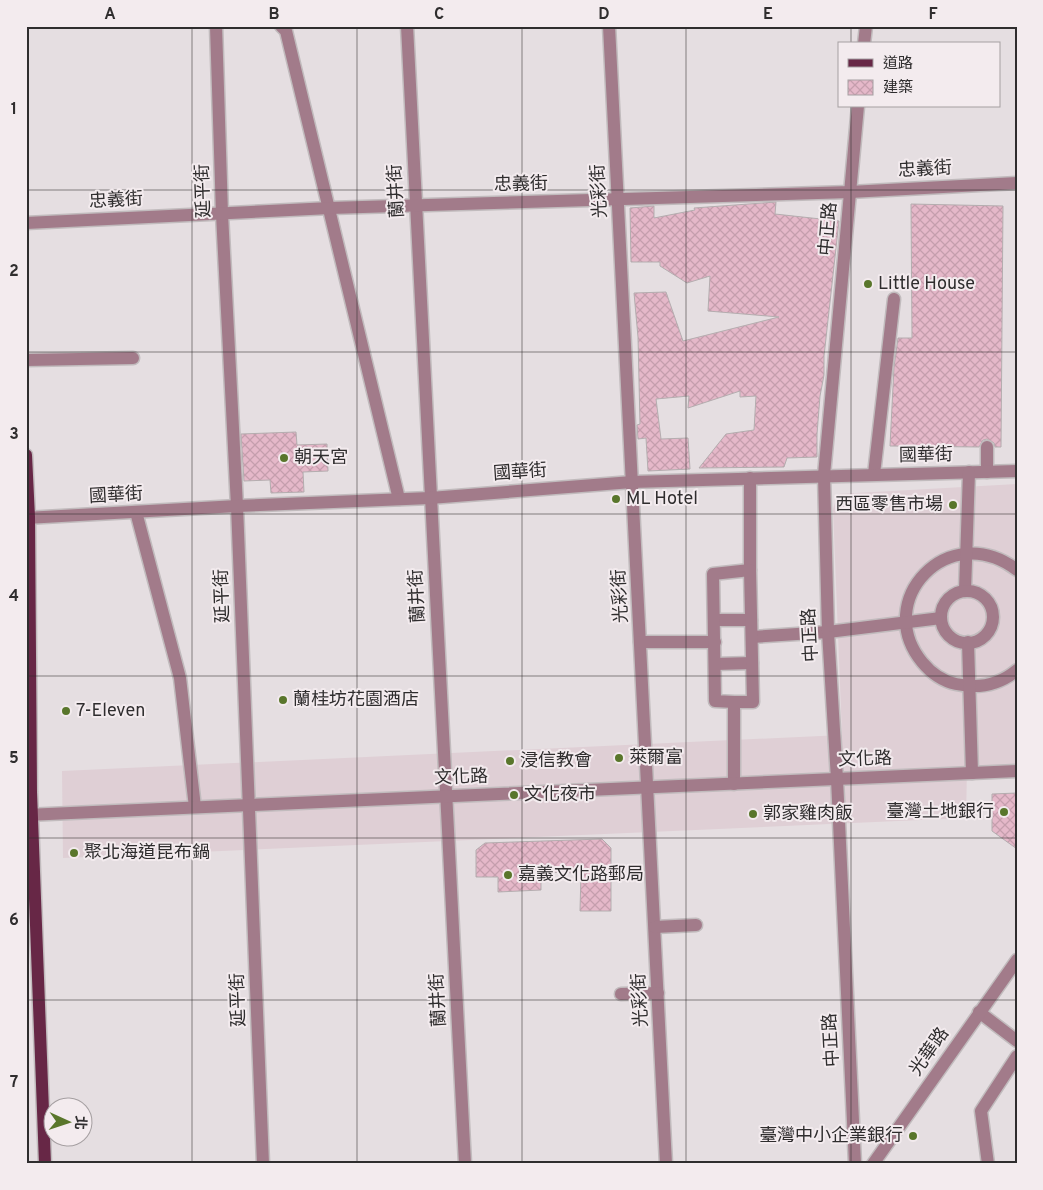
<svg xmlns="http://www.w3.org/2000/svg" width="1043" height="1190" font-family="Overpass,'Noto Sans TC',sans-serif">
<defs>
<pattern id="building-cross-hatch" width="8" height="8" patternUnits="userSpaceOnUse" patternTransform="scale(1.25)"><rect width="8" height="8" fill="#e5b8c9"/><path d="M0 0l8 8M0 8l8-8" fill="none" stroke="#c59ead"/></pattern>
</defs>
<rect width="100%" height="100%" fill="#e5dee1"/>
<path fill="#dfcfd5" d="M 1017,484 L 1017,766 L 967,768 L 966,818 L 63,858 L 62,771 L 842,735 L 833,509 L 838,494 Z"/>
<g fill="url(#building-cross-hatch)" stroke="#b4adaf">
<path d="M 776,202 L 775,214 L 839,221 L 824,356 L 824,375 L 820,396 L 817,434 L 817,457 L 787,458 L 784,467 L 699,468 L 726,434 L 754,430 L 756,396 L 740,397 L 740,391 L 688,408 L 689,396 L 656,399 L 661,439 L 688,438 L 690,469 L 648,471 L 646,438 L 638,439 L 637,425 L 640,424 L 638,337 L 634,293 L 666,292 L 683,341 L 779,317 L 708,311 L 710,276 L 687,283 L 660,266 L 660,262 L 631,262 L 630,208 L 654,206 L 654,218 L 695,210 L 694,208 Z"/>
<path d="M 911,204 L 1003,206 L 1001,447 L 995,447 L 994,443 L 987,439 L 983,440 L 979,447 L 890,446 L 894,367 L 898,338 L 912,338 Z"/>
<path d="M 296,432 L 297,445 L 327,444 L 328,471 L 303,472 L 304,492 L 271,493 L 270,480 L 244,481 L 241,434 Z"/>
<path d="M 1017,793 L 1017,849 L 992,831 L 992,794 Z"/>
<path d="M 602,839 L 611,848 L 611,911 L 580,911 L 581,873 L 541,872 L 541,890 L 498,892 L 498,877 L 476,877 L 476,850 L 485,843 Z"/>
</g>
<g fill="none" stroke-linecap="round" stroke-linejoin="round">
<g stroke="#c1bbbd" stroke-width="15">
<g id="minor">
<path d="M 216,26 L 222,214 L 237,506 L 263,1164"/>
<path d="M 281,26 L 286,31 L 399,499"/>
<path d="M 407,26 L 465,1164"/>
<path d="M 609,26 L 666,1164"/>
<path d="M 864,44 L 866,26"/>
<path d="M 26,223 L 330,208 L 850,192 L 1017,183"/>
<path d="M 26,360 L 133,358"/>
<path d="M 987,447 L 987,472"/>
<path d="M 874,474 L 894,299"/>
<path d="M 750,478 L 750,570"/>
<path d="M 136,512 L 180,678 L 195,807"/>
<path d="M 26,518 L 237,506 L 430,498 L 632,482 L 1017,471"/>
<path d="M 1017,570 C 948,518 872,601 922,662 C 931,673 942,681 956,684 C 979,689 999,685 1017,670"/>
<path d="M 965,591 L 969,472"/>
<circle cx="967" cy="617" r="26"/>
<path d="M 715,620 L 751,620"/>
<path d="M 752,637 L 828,632 L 941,618"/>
<path d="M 640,642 L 715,642"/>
<path d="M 968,642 L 972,773"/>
<path d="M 715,664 L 752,663"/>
<path d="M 734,702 L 715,701 L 713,574 L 750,570 L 753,702 L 734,702 L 734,784"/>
<path d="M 26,815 L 1017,771"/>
<path d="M 655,927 L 696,925"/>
<path d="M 621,994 L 658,993"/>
<path d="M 979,1012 L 1017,1041"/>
<path d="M 855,1164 L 837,779 L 828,632 L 824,475 L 858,106"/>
<path d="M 873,1164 L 1017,960"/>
<path d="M 988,1164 L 981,1111 L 1017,1056"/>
</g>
</g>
<g stroke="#c1bbbd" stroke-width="15">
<path id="major" d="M 26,455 L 29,517 L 31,792 L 45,1164"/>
</g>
<use href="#minor" stroke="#a27b8a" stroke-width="12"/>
<use href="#major" stroke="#672746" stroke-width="12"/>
</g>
<path fill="none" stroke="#2f2d2e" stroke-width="1" stroke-opacity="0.55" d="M 192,26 L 192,1164M 357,26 L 357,1164M 522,26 L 522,1164M 686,26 L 686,1164M 851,26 L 851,44M 851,106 L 851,1164M 26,190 L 1017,190M 26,352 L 1017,352M 26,514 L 1017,514M 26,676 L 1017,676M 26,838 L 1017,838M 26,1000 L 1017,1000"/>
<g fill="#59762b" stroke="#f3ebee" stroke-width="2">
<circle cx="868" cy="284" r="5"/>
<circle cx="284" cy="458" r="5"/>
<circle cx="616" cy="499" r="5"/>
<circle cx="953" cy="505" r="5"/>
<circle cx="283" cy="700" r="5"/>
<circle cx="66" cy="711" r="5"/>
<circle cx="619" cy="758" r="5"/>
<circle cx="510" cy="761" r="5"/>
<circle cx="514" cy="795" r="5"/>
<circle cx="1004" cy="812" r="5"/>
<circle cx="753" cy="814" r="5"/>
<circle cx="74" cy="853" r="5"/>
<circle cx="508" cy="875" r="5"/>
<circle cx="913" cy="1136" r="5"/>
</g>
<g text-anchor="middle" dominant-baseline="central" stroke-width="4" stroke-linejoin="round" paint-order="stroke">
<g font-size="18" fill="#2f2d2e" stroke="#f3ebee">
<text transform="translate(925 170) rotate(-3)">忠義街</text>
<text transform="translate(521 185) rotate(-1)">忠義街</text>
<text transform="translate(204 191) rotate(-92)">延平街</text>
<text transform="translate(397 191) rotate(-93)">蘭井街</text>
<text transform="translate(600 191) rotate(-93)">光彩街</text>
<text transform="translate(116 201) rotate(-3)">忠義街</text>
<text transform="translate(829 229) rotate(-85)">中正路</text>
<text transform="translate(926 456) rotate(-1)">國華街</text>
<text transform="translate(520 473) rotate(-4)">國華街</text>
<text transform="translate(116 496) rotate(-3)">國華街</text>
<text transform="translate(223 596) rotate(-92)">延平街</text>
<text transform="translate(418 596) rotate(-93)">蘭井街</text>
<text transform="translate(621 596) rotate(-93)">光彩街</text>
<text transform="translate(811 635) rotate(-93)">中正路</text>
<text transform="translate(865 760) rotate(-2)">文化路</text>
<text transform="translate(461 778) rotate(-2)">文化路</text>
<text transform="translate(239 1000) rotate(-92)">延平街</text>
<text transform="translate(439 1000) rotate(-93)">蘭井街</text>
<text transform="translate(641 1000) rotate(-93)">光彩街</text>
<text transform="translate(832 1040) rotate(-93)">中正路</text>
<text transform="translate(930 1052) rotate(-55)">光華路</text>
</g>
<g font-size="18" fill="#2f2d2e" stroke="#f3ebee" text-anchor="start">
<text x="878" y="284">Little House</text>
<text x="294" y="458">朝天宮</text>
<text x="626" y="499">ML Hotel</text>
<text x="943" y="505" text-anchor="end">西區零售市場</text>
<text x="293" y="700">蘭桂坊花園酒店</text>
<text x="76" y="711">7-Eleven</text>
<text x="629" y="758">萊爾富</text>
<text x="520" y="761">浸信教會</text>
<text x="524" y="795">文化夜市</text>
<text x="994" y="812" text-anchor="end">臺灣土地銀行</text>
<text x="763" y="814">郭家雞肉飯</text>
<text x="84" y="853">聚北海道昆布鍋</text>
<text x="518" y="875">嘉義文化路郵局</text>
<text x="903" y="1136" text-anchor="end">臺灣中小企業銀行</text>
</g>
</g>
<rect width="1043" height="1190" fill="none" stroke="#f3ebee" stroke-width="55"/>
<rect x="838" y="42" width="162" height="65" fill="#f3ebee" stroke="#a59fa1"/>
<rect x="848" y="59" width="25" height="8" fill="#672746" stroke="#a59fa1"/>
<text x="883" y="68" font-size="15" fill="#2f2d2e">道路</text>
<rect x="848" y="80" width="25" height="15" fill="url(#building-cross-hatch)" stroke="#a59fa1"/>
<text x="883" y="92" font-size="15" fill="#2f2d2e">建築</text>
<g transform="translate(68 1122) rotate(93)"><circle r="24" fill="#f3ebee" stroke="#a59fa1"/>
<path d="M0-4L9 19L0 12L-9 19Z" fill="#59762b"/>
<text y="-8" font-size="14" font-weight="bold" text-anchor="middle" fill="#2f2d2e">北</text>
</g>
<rect x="28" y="28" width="988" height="1134" fill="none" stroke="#2f2d2e" stroke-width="2"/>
<g font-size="16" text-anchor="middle" font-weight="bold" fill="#2f2d2e">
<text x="110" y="19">A</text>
<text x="274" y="19">B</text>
<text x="439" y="19">C</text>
<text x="604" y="19">D</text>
<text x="768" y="19">E</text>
<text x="933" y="19">F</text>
<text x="14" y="114">1</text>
<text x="14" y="276">2</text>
<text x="14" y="439">3</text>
<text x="14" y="601">4</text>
<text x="14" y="763">5</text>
<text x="14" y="925">6</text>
<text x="14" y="1087">7</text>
</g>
</svg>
